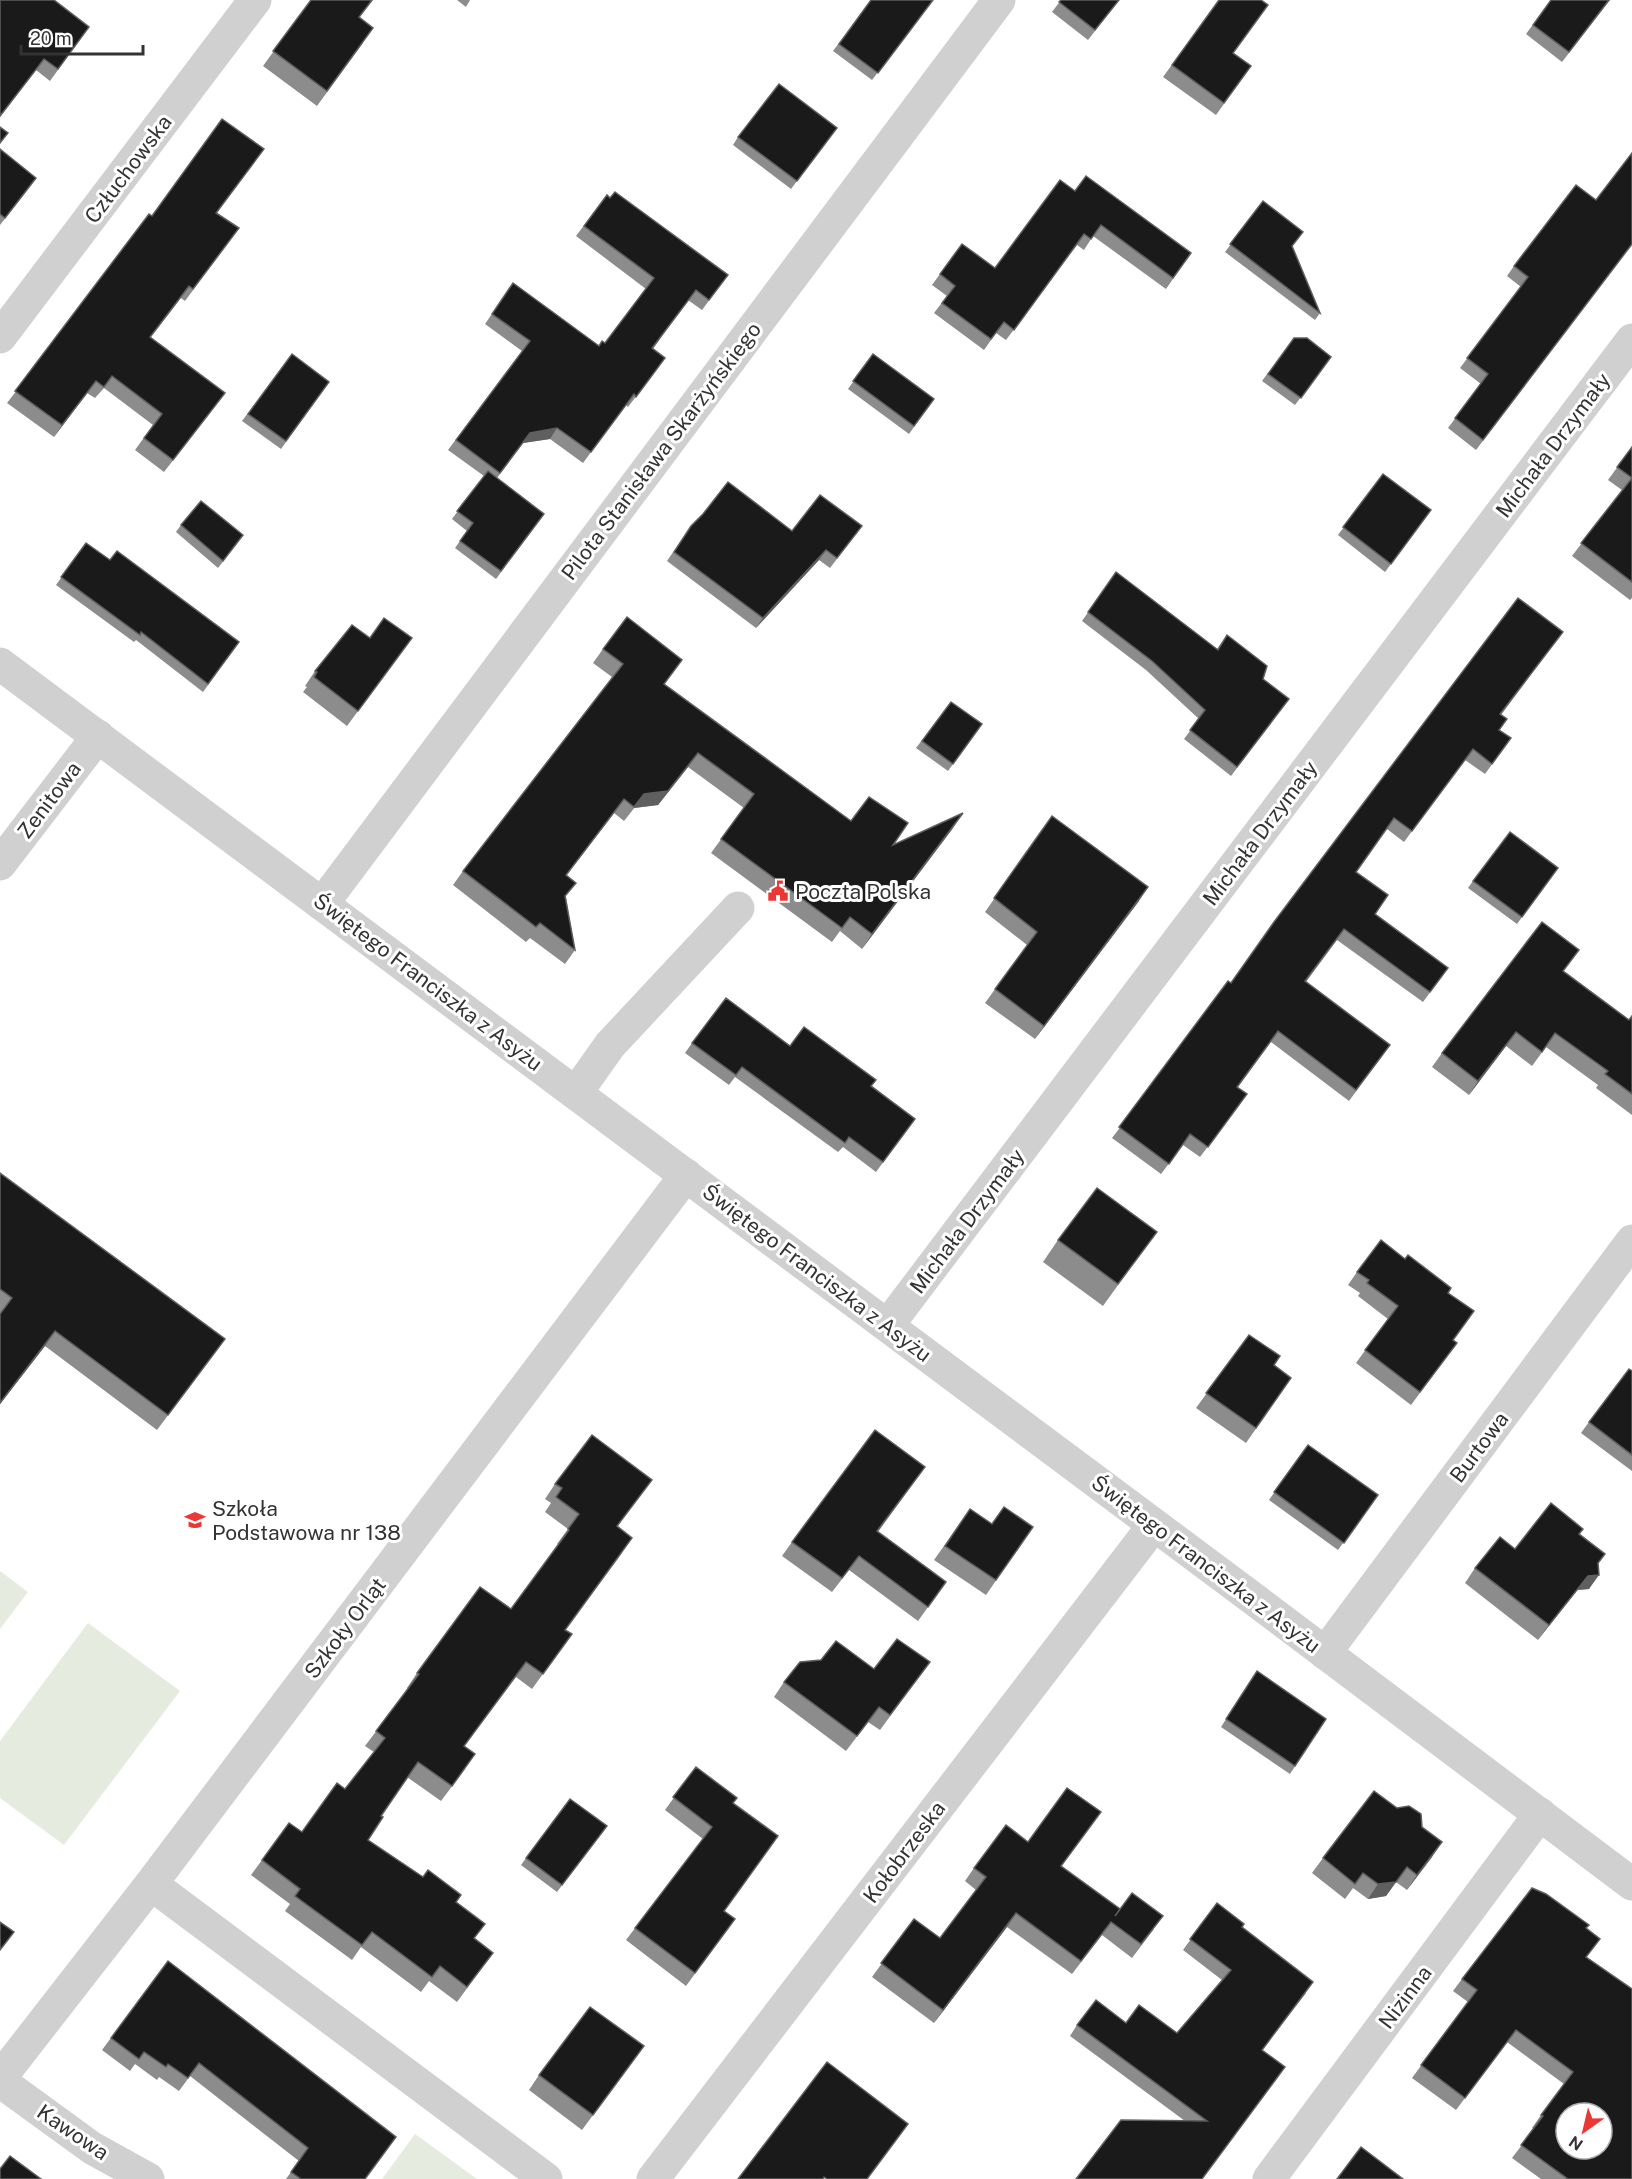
<svg xmlns="http://www.w3.org/2000/svg" width="1632" height="2179" font-family="'Public Sans',sans-serif">
<rect width="100%" height="100%" fill="#fff"/>
<g fill="#e5ecdf">
<path d="M 0,1571 L 28,1592 L 0,1629 Z"/>
<path d="M 88,1623 L 180,1691 L 64,1845 L 0,1798 L 0,1741 Z"/>
<path d="M 415,2134 L 477,2179 L 382,2179 Z"/>
</g>
<g fill="none" stroke-linecap="round" stroke-linejoin="round">
<g stroke="#d0d0d0" stroke-width="33">
<path d="M 0,337 L 255,0"/>
<path d="M 0,664 L 1255,1600 L 1632,1884"/>
<path d="M 0,864 L 98,736"/>
<path d="M 323,903 L 999,0"/>
<path d="M 576,1093 L 610,1045 L 738,908"/>
<path d="M 888,1325 L 1632,340"/>
<path d="M 1325,1653 L 1632,1241"/>
<path d="M 151,1884 L 546,2179"/>
<path d="M 0,2078 L 151,1884 L 686,1175"/>
<path d="M 0,2081 L 92,2148 L 148,2179"/>
<path d="M 653,2179 L 1154,1525"/>
<path d="M 1269,2179 L 1540,1814"/>
</g>
</g>
<g fill="#8c8c8c">
<path d="M 0,0 L 89,27 L 50,81 L 36,70 L 0,117 Z"/>
<path d="M 311,0 L 373,0 L 359,18 L 363,43 L 317,106 L 263,66 Z"/>
<path d="M 457,0 L 470,0 L 466,7 Z"/>
<path d="M 871,0 L 933,0 L 872,80 L 833,51 Z"/>
<path d="M 1061,0 L 1119,0 L 1088,40 L 1052,12 Z"/>
<path d="M 1219,0 L 1233,53 L 1251,66 L 1216,115 L 1163,77 Z"/>
<path d="M 1551,0 L 1610,0 L 1562,62 L 1526,34 Z"/>
<path d="M 837,128 L 791,189 L 733,145 L 738,137 Z"/>
<path d="M 0,149 L 28,189 L 0,225 Z"/>
<path d="M 1632,153 L 1632,244 L 1476,450 L 1448,428 L 1481,384 L 1460,368 L 1521,287 L 1507,276 L 1514,266 L 1596,200 Z"/>
<path d="M 255,161 L 217,213 L 239,228 L 185,301 L 181,298 L 151,337 L 216,405 L 164,472 L 135,450 L 153,425 L 104,388 L 95,398 L 87,393 L 54,437 L 7,403 L 152,216 Z"/>
<path d="M 1075,191 L 1191,253 L 1166,289 L 1093,236 L 1084,250 L 1077,245 L 1006,340 L 996,333 L 984,350 L 934,313 L 947,296 L 932,285 L 962,244 L 995,268 Z"/>
<path d="M 607,195 L 728,275 L 702,310 L 688,300 L 653,349 L 658,368 L 628,407 L 626,405 L 583,463 L 550,439 L 523,443 L 497,478 L 544,514 L 496,579 L 455,548 L 467,531 L 452,519 L 484,476 L 448,450 L 522,351 L 485,324 L 513,283 L 599,346 L 605,343 L 646,289 L 576,236 Z"/>
<path d="M 1263,201 L 1292,247 L 1320,313 L 1315,320 L 1225,252 Z"/>
<path d="M 1294,338 L 1331,357 L 1295,405 L 1262,381 Z"/>
<path d="M 292,354 L 329,382 L 281,449 L 242,421 Z"/>
<path d="M 873,354 L 934,399 L 909,434 L 848,389 Z"/>
<path d="M 1632,447 L 1632,598 L 1630,600 L 1572,556 L 1622,490 L 1608,480 Z"/>
<path d="M 1383,474 L 1431,510 L 1385,572 L 1338,535 Z"/>
<path d="M 181,525 L 238,542 L 218,568 L 176,532 Z"/>
<path d="M 691,526 L 792,531 L 862,526 L 830,568 L 819,560 L 756,628 L 667,561 Z"/>
<path d="M 86,543 L 110,560 L 239,642 L 203,692 L 136,640 L 134,642 L 56,585 Z"/>
<path d="M 1116,572 L 1217,649 L 1227,635 L 1263,679 L 1282,708 L 1231,776 L 1184,739 L 1199,719 L 1146,670 L 1082,621 Z"/>
<path d="M 370,638 L 412,638 L 347,726 L 303,692 L 307,687 L 305,686 L 315,671 Z"/>
<path d="M 1555,642 L 1501,715 L 1500,730 L 1511,738 L 1485,774 L 1465,760 L 1404,842 L 1387,829 L 1356,872 L 1375,914 L 1448,968 L 1423,1002 L 1337,940 L 1306,982 L 1383,1055 L 1349,1101 L 1271,1042 L 1238,1087 L 1240,1104 L 1200,1157 L 1183,1145 L 1161,1174 L 1112,1138 L 1231,983 Z"/>
<path d="M 603,649 L 664,685 L 851,821 L 894,844 L 953,828 L 862,949 L 840,931 L 832,942 L 711,853 L 744,808 L 688,767 L 658,805 L 634,808 L 624,821 L 614,813 L 566,875 L 566,897 L 575,950 L 565,964 L 530,938 L 526,942 L 453,885 L 463,871 L 612,677 L 593,663 Z"/>
<path d="M 951,702 L 982,724 L 948,771 L 916,748 Z"/>
<path d="M 1052,816 L 1139,901 L 1035,1039 L 985,1003 L 1027,945 L 985,912 Z"/>
<path d="M 1558,868 L 1517,924 L 1468,888 L 1473,881 Z"/>
<path d="M 1564,971 L 1629,1020 L 1632,1015 L 1632,1115 L 1596,1088 L 1598,1085 L 1546,1047 L 1532,1066 L 1506,1046 L 1469,1095 L 1432,1067 L 1442,1053 Z"/>
<path d="M 692,1043 L 872,1086 L 915,1119 L 876,1172 L 843,1147 L 838,1152 L 735,1077 L 729,1085 L 685,1053 Z"/>
<path d="M 0,1173 L 225,1339 L 157,1430 L 45,1346 L 0,1404 L 0,1314 L 1,1313 L 0,1312 Z"/>
<path d="M 1058,1240 L 1141,1253 L 1103,1306 L 1043,1262 Z"/>
<path d="M 1357,1272 L 1448,1293 L 1453,1340 L 1457,1343 L 1411,1405 L 1356,1363 L 1388,1319 L 1358,1296 L 1360,1293 L 1348,1285 Z"/>
<path d="M 1249,1335 L 1274,1365 L 1291,1378 L 1246,1443 L 1196,1408 Z"/>
<path d="M 1632,1371 L 1632,1471 L 1581,1433 L 1589,1422 Z"/>
<path d="M 1308,1445 L 1378,1495 L 1338,1550 L 1269,1500 Z"/>
<path d="M 925,1467 L 878,1532 L 946,1582 L 918,1621 L 849,1570 L 832,1592 L 782,1556 L 792,1542 Z"/>
<path d="M 555,1484 L 641,1494 L 617,1527 L 622,1553 L 565,1630 L 572,1634 L 532,1689 L 516,1677 L 464,1746 L 465,1769 L 441,1801 L 407,1777 L 381,1816 L 368,1840 L 456,1902 L 485,1924 L 474,1939 L 493,1953 L 457,2002 L 429,1981 L 421,1992 L 361,1947 L 352,1960 L 285,1911 L 290,1904 L 251,1875 L 262,1860 L 302,1832 L 345,1789 L 374,1752 L 365,1746 L 408,1689 L 407,1688 L 417,1673 L 511,1609 L 559,1545 L 557,1544 L 568,1529 L 545,1512 L 551,1503 L 545,1499 Z"/>
<path d="M 970,1509 L 992,1524 L 1033,1527 L 986,1595 L 934,1560 Z"/>
<path d="M 1580,1534 L 1605,1554 L 1598,1564 L 1589,1589 L 1577,1590 L 1538,1640 L 1465,1583 L 1475,1568 L 1515,1549 Z"/>
<path d="M 930,1662 L 880,1730 L 868,1722 L 846,1751 L 774,1697 L 784,1682 Z"/>
<path d="M 1257,1671 L 1326,1719 L 1290,1774 L 1221,1727 Z"/>
<path d="M 696,1767 L 733,1803 L 724,1911 L 735,1919 L 686,1986 L 626,1940 L 703,1839 L 665,1810 Z"/>
<path d="M 570,1799 L 607,1826 L 557,1892 L 521,1865 Z"/>
<path d="M 1422,1827 L 1432,1857 L 1407,1890 L 1396,1882 L 1386,1896 L 1368,1899 L 1353,1888 L 1345,1899 L 1312,1873 L 1323,1858 Z"/>
<path d="M 1061,1866 L 1120,1909 L 1154,1929 L 1132,1958 L 1102,1935 L 1072,1974 L 1007,1927 L 934,2023 L 872,1977 L 914,1919 L 940,1938 L 976,1890 L 965,1881 L 974,1868 Z"/>
<path d="M 1217,1903 L 1242,1927 L 1306,1993 L 1262,2050 L 1202,2179 L 1185,2121 L 1070,2036 L 1077,2025 L 1126,2023 L 1177,2033 L 1222,1980 L 1183,1950 Z"/>
<path d="M 1586,1928 L 1587,1958 L 1632,2179 L 1541,2179 L 1512,2158 L 1534,2129 L 1532,2128 L 1541,2115 L 1564,2084 L 1507,2042 L 1456,2110 L 1412,2078 L 1468,2002 L 1453,1991 L 1462,1979 Z"/>
<path d="M 168,1961 L 366,2179 L 286,2179 L 299,2161 L 190,2076 L 179,2091 L 159,2077 L 157,2080 L 135,2064 L 130,2071 L 102,2050 Z"/>
<path d="M 644,2046 L 582,2130 L 529,2090 L 539,2075 Z"/>
</g>
<g fill="#5f5f5f">
<path d="M 96,381 L 54,437 L 62,425 Z"/>
<path d="M 557,428 L 550,439 L 523,443 L 493,483 L 530,433 Z"/>
<path d="M 826,550 L 819,560 L 756,628 L 763,618 Z"/>
<path d="M 698,753 L 688,767 L 658,805 L 634,808 L 624,821 L 644,794 Z"/>
<path d="M 624,799 L 614,813 L 556,889 L 566,875 Z"/>
<path d="M 963,813 L 953,828 L 862,949 L 872,934 Z"/>
<path d="M 1148,887 L 1139,901 L 1035,1039 L 1044,1026 Z"/>
<path d="M 1516,1032 L 1506,1046 L 1469,1095 L 1478,1081 Z"/>
<path d="M 55,1331 L 45,1346 L 0,1404 L 0,1403 Z"/>
<path d="M 1605,1554 L 1594,1569 L 1599,1575 L 1589,1589 L 1577,1590 L 1538,1640 L 1549,1625 Z"/>
<path d="M 1442,1842 L 1432,1857 L 1407,1890 L 1417,1875 Z"/>
<path d="M 1407,1867 L 1386,1896 L 1368,1899 L 1378,1884 Z"/>
<path d="M 1016,1913 L 1007,1927 L 934,2023 L 943,2010 Z"/>
</g>
<g fill="#1a1a1a" stroke="#5f5f5f" stroke-width="1.5" fill-rule="evenodd">
<path d="M 0,0 L 54,0 L 89,27 L 58,69 L 44,59 L 0,116 Z"/>
<path d="M 311,0 L 372,0 L 359,17 L 373,28 L 327,91 L 273,51 Z"/>
<path d="M 871,0 L 933,0 L 878,73 L 839,44 Z"/>
<path d="M 1061,0 L 1119,0 L 1095,30 L 1059,2 Z"/>
<path d="M 1219,0 L 1261,0 L 1268,5 L 1233,53 L 1251,66 L 1224,103 L 1172,65 Z"/>
<path d="M 1551,0 L 1609,0 L 1569,52 L 1533,25 Z"/>
<path d="M 779,84 L 837,128 L 797,181 L 738,137 Z"/>
<path d="M 222,119 L 264,149 L 216,213 L 239,228 L 193,289 L 189,286 L 150,337 L 225,393 L 173,460 L 144,438 L 162,414 L 112,376 L 104,387 L 96,381 L 62,425 L 15,391 L 149,214 L 152,216 Z"/>
<path d="M 0,127 L 8,133 L 0,143 Z"/>
<path d="M 0,149 L 36,178 L 5,218 L 0,214 Z"/>
<path d="M 1632,153 L 1632,244 L 1483,440 L 1455,418 L 1488,374 L 1467,358 L 1528,277 L 1514,266 L 1576,185 L 1596,200 Z"/>
<path d="M 1086,176 L 1191,253 L 1173,278 L 1101,225 L 1091,239 L 1084,234 L 1014,330 L 1004,322 L 991,339 L 942,303 L 955,286 L 940,274 L 962,244 L 995,268 L 1060,180 L 1075,191 Z"/>
<path d="M 615,192 L 728,275 L 709,300 L 696,290 L 652,348 L 665,358 L 636,397 L 634,394 L 591,452 L 557,428 L 530,433 L 500,473 L 456,440 L 530,341 L 492,314 L 513,283 L 599,346 L 602,341 L 605,343 L 654,278 L 584,226 L 607,195 L 610,198 Z"/>
<path d="M 1263,201 L 1303,232 L 1292,246 L 1320,313 L 1230,244 Z"/>
<path d="M 1294,338 L 1307,338 L 1331,357 L 1301,398 L 1268,374 Z"/>
<path d="M 292,354 L 329,382 L 286,441 L 248,414 Z"/>
<path d="M 873,354 L 934,399 L 914,426 L 853,381 Z"/>
<path d="M 1632,447 L 1632,582 L 1581,543 L 1632,478 L 1617,467 Z"/>
<path d="M 488,471 L 544,514 L 501,571 L 460,541 L 473,523 L 457,511 Z"/>
<path d="M 1383,474 L 1431,510 L 1391,564 L 1343,527 Z"/>
<path d="M 728,482 L 792,531 L 820,495 L 862,526 L 837,558 L 826,550 L 763,618 L 674,552 L 691,526 L 703,514 Z"/>
<path d="M 201,501 L 243,535 L 223,561 L 181,525 Z"/>
<path d="M 86,543 L 110,560 L 117,551 L 239,642 L 208,684 L 141,632 L 140,635 L 61,577 Z"/>
<path d="M 1116,572 L 1218,650 L 1227,635 L 1267,666 L 1263,679 L 1289,699 L 1237,767 L 1190,730 L 1205,710 L 1152,661 L 1088,612 Z"/>
<path d="M 1518,598 L 1563,632 L 1500,714 L 1507,719 L 1499,730 L 1511,738 L 1492,764 L 1473,749 L 1412,831 L 1394,818 L 1356,872 L 1388,895 L 1375,914 L 1448,968 L 1430,992 L 1344,929 L 1305,981 L 1390,1045 L 1356,1090 L 1278,1031 L 1237,1087 L 1247,1094 L 1208,1147 L 1190,1134 L 1169,1164 L 1119,1127 L 1228,981 L 1231,983 L 1274,922 Z"/>
<path d="M 627,617 L 682,660 L 664,684 L 851,821 L 869,797 L 908,823 L 893,845 L 963,813 L 872,934 L 850,917 L 842,928 L 721,839 L 754,794 L 698,753 L 668,791 L 644,794 L 634,807 L 624,799 L 566,875 L 576,883 L 565,896 L 575,950 L 540,923 L 536,927 L 463,871 L 623,664 L 603,649 Z"/>
<path d="M 384,618 L 412,638 L 358,711 L 314,677 L 317,672 L 315,671 L 352,625 L 370,638 Z"/>
<path d="M 951,702 L 982,724 L 953,764 L 922,741 Z"/>
<path d="M 1052,816 L 1148,887 L 1044,1026 L 995,989 L 1037,932 L 994,898 Z"/>
<path d="M 1510,832 L 1558,868 L 1522,917 L 1473,881 Z"/>
<path d="M 1542,922 L 1579,950 L 1563,971 L 1629,1020 L 1632,1016 L 1632,1094 L 1605,1074 L 1608,1071 L 1555,1033 L 1542,1052 L 1516,1032 L 1478,1081 L 1442,1053 Z"/>
<path d="M 726,998 L 790,1046 L 804,1027 L 876,1080 L 871,1086 L 915,1119 L 883,1162 L 849,1137 L 845,1143 L 742,1067 L 736,1075 L 692,1043 Z"/>
<path d="M 0,1173 L 225,1339 L 168,1415 L 55,1331 L 0,1403 L 0,1314 L 12,1298 L 0,1289 Z"/>
<path d="M 1097,1188 L 1157,1232 L 1118,1284 L 1058,1240 Z"/>
<path d="M 1381,1240 L 1405,1259 L 1408,1255 L 1451,1288 L 1448,1293 L 1474,1311 L 1453,1340 L 1457,1343 L 1420,1392 L 1365,1350 L 1398,1306 L 1367,1283 L 1369,1280 L 1357,1272 Z"/>
<path d="M 1249,1335 L 1280,1356 L 1274,1365 L 1291,1378 L 1256,1428 L 1206,1393 Z"/>
<path d="M 1629,1369 L 1632,1371 L 1632,1455 L 1589,1422 Z"/>
<path d="M 875,1430 L 925,1467 L 877,1531 L 946,1582 L 928,1607 L 859,1556 L 842,1578 L 792,1542 Z"/>
<path d="M 592,1435 L 652,1480 L 617,1526 L 632,1538 L 565,1630 L 572,1634 L 543,1674 L 526,1662 L 464,1746 L 475,1754 L 452,1786 L 418,1762 L 381,1816 L 383,1817 L 368,1840 L 423,1877 L 428,1870 L 461,1895 L 456,1902 L 485,1924 L 474,1938 L 493,1953 L 467,1987 L 440,1966 L 432,1977 L 372,1932 L 362,1945 L 295,1896 L 300,1889 L 262,1860 L 289,1823 L 302,1832 L 337,1783 L 345,1789 L 385,1738 L 376,1731 L 419,1674 L 417,1673 L 480,1587 L 511,1609 L 569,1530 L 568,1529 L 579,1514 L 556,1497 L 562,1488 L 555,1484 Z"/>
<path d="M 1308,1445 L 1378,1495 L 1344,1543 L 1274,1492 Z"/>
<path d="M 1551,1503 L 1583,1529 L 1579,1534 L 1605,1554 L 1598,1563 L 1599,1575 L 1588,1576 L 1549,1625 L 1475,1568 L 1500,1537 L 1515,1549 Z"/>
<path d="M 1004,1507 L 1033,1527 L 996,1580 L 945,1546 L 970,1509 L 992,1524 Z"/>
<path d="M 897,1639 L 930,1662 L 890,1715 L 879,1707 L 857,1736 L 784,1682 L 800,1662 L 821,1660 L 836,1641 L 874,1669 Z"/>
<path d="M 1257,1671 L 1326,1719 L 1295,1766 L 1226,1719 Z"/>
<path d="M 696,1767 L 737,1798 L 733,1803 L 778,1836 L 724,1911 L 735,1919 L 695,1973 L 635,1928 L 712,1827 L 673,1797 Z"/>
<path d="M 1067,1788 L 1101,1812 L 1061,1866 L 1120,1909 L 1115,1916 L 1132,1893 L 1163,1916 L 1141,1944 L 1111,1922 L 1081,1961 L 1016,1913 L 943,2010 L 881,1963 L 914,1919 L 940,1938 L 986,1877 L 974,1868 L 1006,1825 L 1028,1842 Z"/>
<path d="M 1374,1791 L 1397,1808 L 1409,1806 L 1421,1814 L 1422,1827 L 1442,1842 L 1417,1875 L 1407,1867 L 1396,1882 L 1378,1884 L 1363,1873 L 1355,1884 L 1323,1858 Z"/>
<path d="M 570,1799 L 607,1826 L 562,1885 L 526,1858 Z"/>
<path d="M 1532,1888 L 1546,1894 L 1589,1925 L 1586,1928 L 1600,1939 L 1586,1957 L 1632,1989 L 1632,2179 L 1568,2179 L 1521,2145 L 1543,2116 L 1541,2115 L 1573,2072 L 1516,2030 L 1465,2098 L 1421,2065 L 1477,1990 L 1462,1979 ZM 1566,2113 L 1602,2113 L 1602,2149 L 1566,2149 Z"/>
<path d="M 1217,1903 L 1244,1924 L 1242,1927 L 1313,1982 L 1262,2050 L 1285,2067 L 1202,2179 L 1076,2179 L 1121,2120 L 1207,2121 L 1077,2025 L 1096,2000 L 1126,2023 L 1139,2005 L 1177,2033 L 1231,1970 L 1190,1939 Z"/>
<path d="M 0,1922 L 14,1932 L 0,1950 Z"/>
<path d="M 168,1961 L 396,2137 L 365,2179 L 301,2179 L 291,2172 L 308,2148 L 199,2063 L 188,2078 L 168,2064 L 166,2067 L 144,2052 L 139,2059 L 111,2038 Z"/>
<path d="M 590,2007 L 644,2046 L 593,2115 L 539,2075 Z"/>
<path d="M 827,2062 L 908,2124 L 867,2179 L 827,2179 L 824,2177 L 823,2179 L 738,2179 Z"/>
<path d="M 1361,2147 L 1403,2179 L 1337,2179 Z"/>
<path d="M 10,2156 L 41,2179 L 0,2179 L 0,2169 Z"/>
</g>
<defs>
<g id="civic-bare" transform="scale(1.62)"><path d="M-.6-6.5H3V-4.5H.6V-3L4-1V1h2V6H-6V1h2V-1L-.6-3ZM-1.2 2.5V6h2.4V2.5Z" fill="#eb3834" stroke="#fff" stroke-width="2.5" paint-order="stroke"/></g>
<g id="school-bare" transform="scale(1.62)"><path d="M0-5L7-2L0 1L-7-2ZM-4 1L0 2.5L4 1V4Q0 6-4 4Z" fill="#eb3834" stroke="#fff" stroke-width="2.5" paint-order="stroke"/></g>
</defs>
<g fill-rule="evenodd">
<use href="#civic-bare" x="778" y="891"/>
<use href="#school-bare" x="195" y="1520"/>
</g>
<g text-anchor="middle" dominant-baseline="central" stroke-width="6" stroke-linejoin="round" paint-order="stroke">
<g font-size="21" fill="#333" stroke="#fff">
<text transform="translate(128 169) rotate(-53)">Człuchowska</text>
<text transform="translate(1553 445) rotate(-53)">Michała Drzymały</text>
<text transform="translate(661 451) rotate(-53)">Pilota Stanisława Skarżyńskiego</text>
<text transform="translate(49 800) rotate(-53)">Zenitowa</text>
<text transform="translate(1260 833) rotate(-53)">Michała Drzymały</text>
<text transform="translate(428 982) rotate(37)">Świętego Franciszka z Asyżu</text>
<text transform="translate(967 1221) rotate(-53)">Michała Drzymały</text>
<text transform="translate(817 1273) rotate(37)">Świętego Franciszka z Asyżu</text>
<text transform="translate(1479 1447) rotate(-53)">Burtowa</text>
<text transform="translate(1206 1564) rotate(37)">Świętego Franciszka z Asyżu</text>
<text transform="translate(345 1628) rotate(-53)">Szkoły Orląt</text>
<text transform="translate(904 1852) rotate(-53)">Kołobrzeska</text>
<text transform="translate(1405 1997) rotate(-53)">Nizinna</text>
<text transform="translate(73 2132) rotate(34)">Kawowa</text>
</g>
<g font-size="21" fill="#333" stroke="#fff" text-anchor="start">
<text x="795" y="891">Poczta Polska</text>
<text x="212" y="1508">Szkoła<tspan x="212" dy="24">Podstawowa nr 138</tspan></text>
</g>
</g>
<g transform="translate(1584 2131) rotate(214)"><circle r="28" fill="#ffffff" stroke="#adadad" stroke-width="1.5"/>
<path d="M0-4.5L10 22L0 15L-10 22Z" fill="#eb3834"/>
<text y="-9" font-size="16" font-weight="bold" text-anchor="middle" fill="#333333">N</text>
</g>
<path d="M21 45v9h122v-9" fill="none" stroke="#333333" stroke-width="3"/>
<text x="30" y="45" font-size="18" fill="#333333" stroke="#ffffff" stroke-width="4.5" paint-order="stroke">20 m</text>
</svg>
